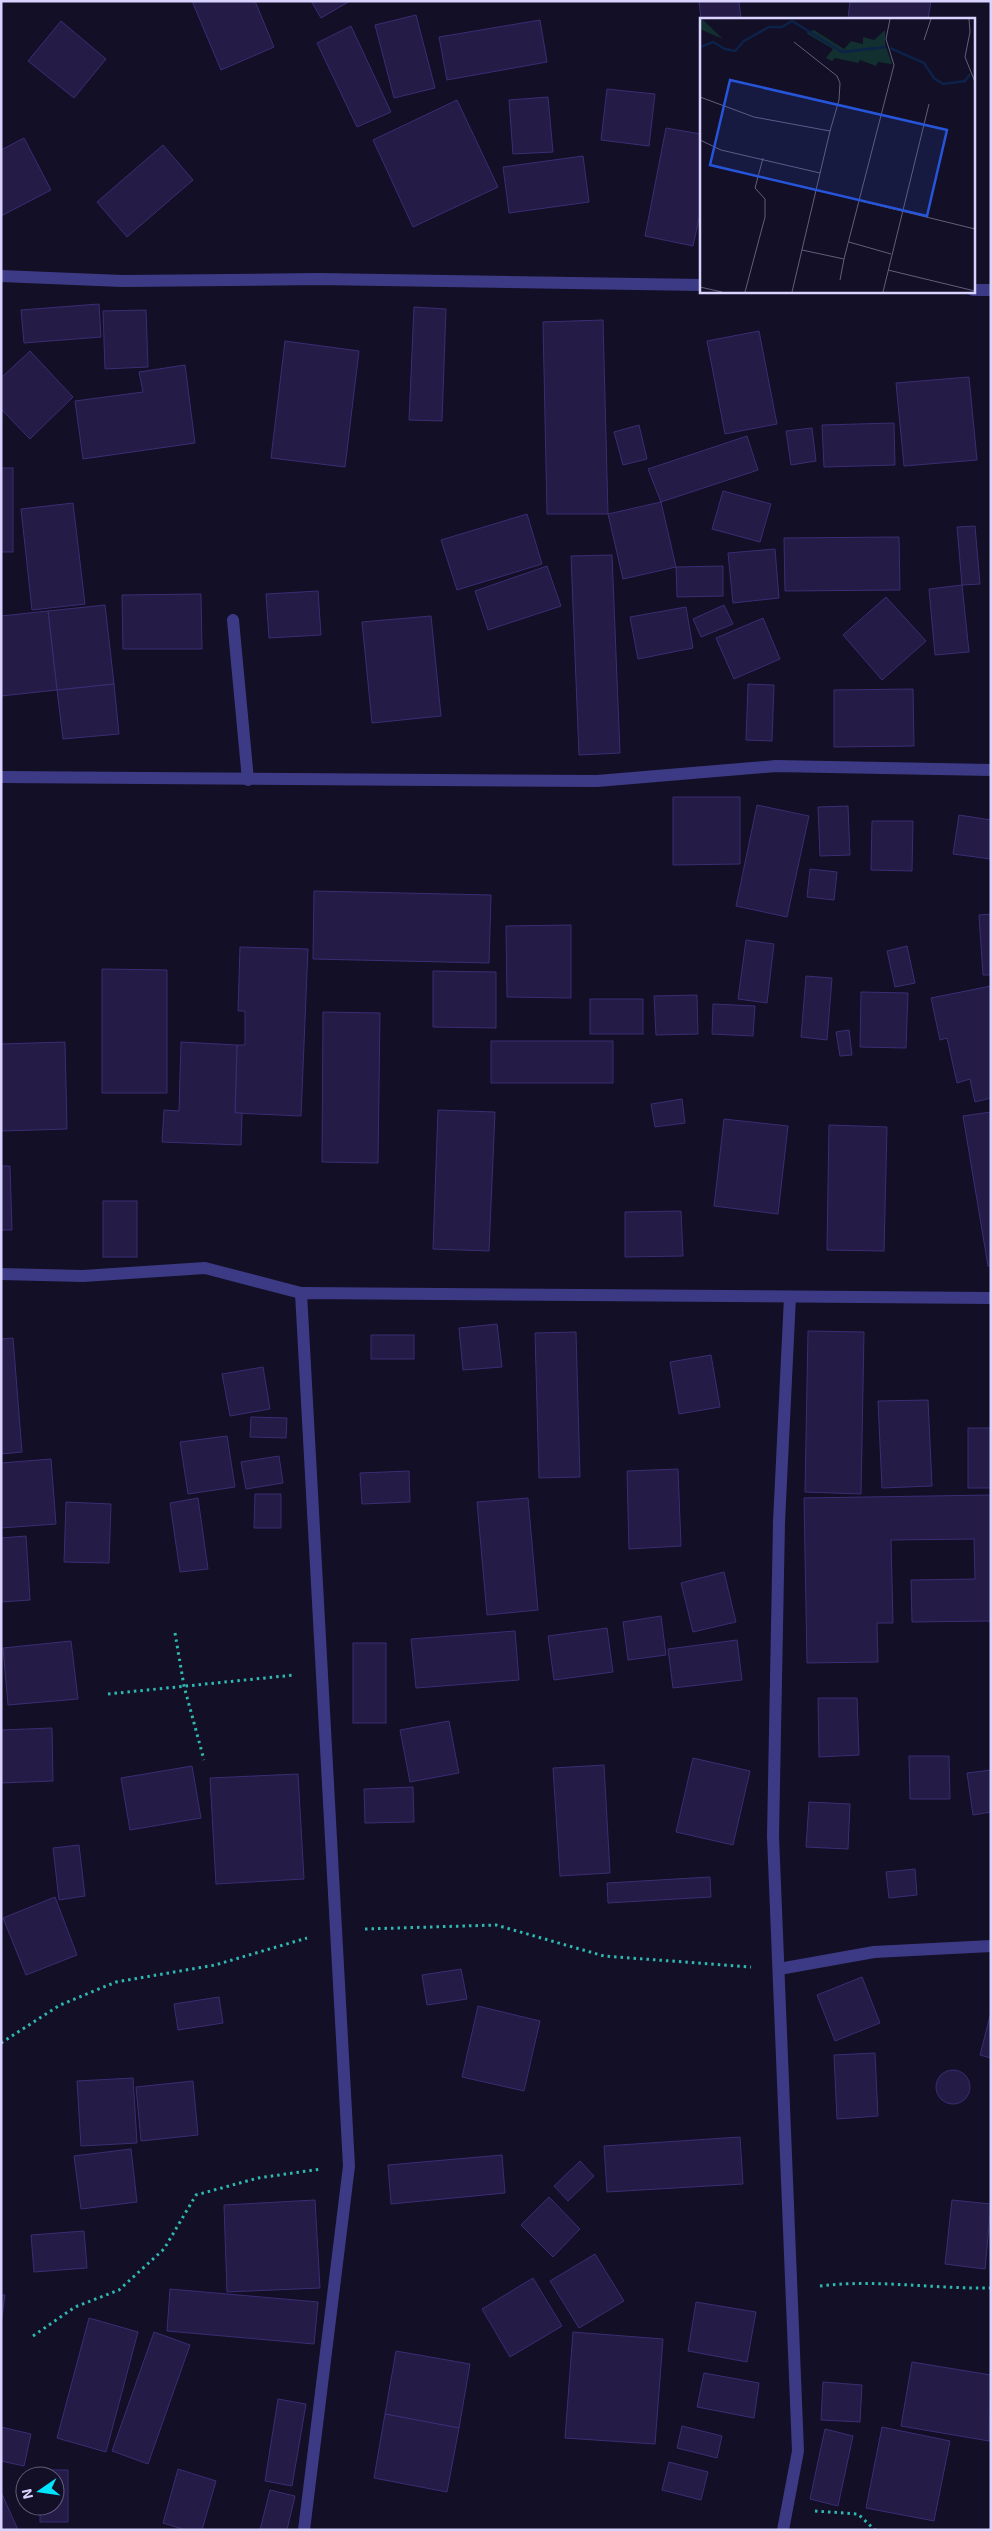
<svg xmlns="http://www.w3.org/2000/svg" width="992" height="2531" font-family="'Exo 2',sans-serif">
<rect width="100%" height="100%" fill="#130f26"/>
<g fill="#241b47" stroke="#3b2d73">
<path d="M 192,1 L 255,1 L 274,47 L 221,70 Z"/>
<path d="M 311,1 L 350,1 L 321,18 Z"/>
<path d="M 699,1 L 739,1 L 741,19 L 701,19 Z"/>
<path d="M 850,1 L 931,1 L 928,19 L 848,18 Z"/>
<path d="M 416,15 L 435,88 L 394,98 L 375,25 Z"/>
<path d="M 540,20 L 547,62 L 447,80 L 439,37 Z"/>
<path d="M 61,21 L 106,59 L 74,98 L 28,61 Z"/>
<path d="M 351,26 L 391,112 L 357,127 L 317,43 Z"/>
<path d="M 607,89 L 655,94 L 649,146 L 601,140 Z"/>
<path d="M 548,97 L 553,152 L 513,154 L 509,100 Z"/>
<path d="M 457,100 L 498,187 L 413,227 L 373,140 Z"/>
<path d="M 666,128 L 701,134 L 701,209 L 693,246 L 645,236 Z"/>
<path d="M 24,138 L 51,190 L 1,216 L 1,150 Z"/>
<path d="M 163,145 L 193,180 L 127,237 L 97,202 Z"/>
<path d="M 583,156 L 589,202 L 509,213 L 503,167 Z"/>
<path d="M 99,304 L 101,337 L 24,343 L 21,310 Z"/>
<path d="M 414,307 L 446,309 L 442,421 L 409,420 Z"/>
<path d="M 146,310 L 148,367 L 105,369 L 103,311 Z"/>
<path d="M 603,320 L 608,514 L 547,514 L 543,322 Z"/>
<path d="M 759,331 L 777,424 L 725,434 L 707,341 Z"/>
<path d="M 285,341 L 359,351 L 345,467 L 271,458 Z"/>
<path d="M 30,351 L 73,397 L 30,439 L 1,409 L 1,378 Z"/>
<path d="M 185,365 L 195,443 L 83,459 L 75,401 L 143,392 L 139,372 Z"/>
<path d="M 969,377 L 977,460 L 904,466 L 896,383 Z"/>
<path d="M 894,423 L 895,465 L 824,467 L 822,425 Z"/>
<path d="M 639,425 L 647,459 L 623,465 L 614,432 Z"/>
<path d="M 812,428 L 816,461 L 791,465 L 786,431 Z"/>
<path d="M 747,436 L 758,470 L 661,502 L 648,469 Z"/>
<rect x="1" y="468" width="12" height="84"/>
<path d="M 723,491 L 771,504 L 760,542 L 712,529 Z"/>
<path d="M 661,502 L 676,567 L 623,579 L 608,514 Z"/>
<path d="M 73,503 L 85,604 L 32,610 L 21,509 Z"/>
<path d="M 527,514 L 542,564 L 457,590 L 441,540 Z"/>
<path d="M 975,526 L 980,584 L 962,585 L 957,527 Z"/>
<path d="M 899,537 L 900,590 L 785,591 L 784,538 Z"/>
<path d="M 775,549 L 779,598 L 733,603 L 728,553 Z"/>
<path d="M 612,555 L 620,753 L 579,755 L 571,556 Z"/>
<path d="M 547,566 L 561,606 L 488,630 L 475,591 Z"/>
<path d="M 723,566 L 723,596 L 677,597 L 676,567 Z"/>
<path d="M 962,585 L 969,652 L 935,655 L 929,589 Z"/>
<path d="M 318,591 L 321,635 L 269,638 L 266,594 Z"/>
<path d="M 201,594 L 202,649 L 123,649 L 122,595 Z"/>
<path d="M 886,597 L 926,641 L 882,680 L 843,635 Z"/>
<path d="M 105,605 L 114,684 L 57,690 L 48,611 Z"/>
<path d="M 724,605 L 733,624 L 701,637 L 693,619 Z"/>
<path d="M 686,607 L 693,648 L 638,659 L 630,617 Z"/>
<path d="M 48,611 L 57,690 L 1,696 L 1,616 Z"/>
<path d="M 431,616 L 441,716 L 372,723 L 362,622 Z"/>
<path d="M 763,618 L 780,659 L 734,679 L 716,638 Z"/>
<path d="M 114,684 L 119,734 L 63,739 L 57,690 Z"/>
<path d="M 748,684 L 774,685 L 772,741 L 746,740 Z"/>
<path d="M 913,689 L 914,746 L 834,747 L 834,690 Z"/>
<path d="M 673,797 L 740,797 L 740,864 L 673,865 Z"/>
<path d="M 757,805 L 809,816 L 787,917 L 736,906 Z"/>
<path d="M 848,806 L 850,855 L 820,856 L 818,807 Z"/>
<path d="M 959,815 L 991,820 L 991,859 L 953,854 Z"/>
<path d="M 872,821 L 913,821 L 912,871 L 871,870 Z"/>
<path d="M 810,869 L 837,872 L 834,900 L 807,897 Z"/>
<path d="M 314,891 L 491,895 L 489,963 L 313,959 Z"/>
<path d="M 991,914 L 991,975 L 983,975 L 979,915 Z"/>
<path d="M 571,925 L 571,998 L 507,997 L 506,926 Z"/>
<path d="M 746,940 L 774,944 L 767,1003 L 738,999 Z"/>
<path d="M 907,946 L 915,983 L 895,987 L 887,951 Z"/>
<path d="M 240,947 L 308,949 L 301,1116 L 235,1113 L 237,1045 L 245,1045 L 245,1011 L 238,1011 Z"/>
<path d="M 102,969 L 167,970 L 167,1093 L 102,1093 Z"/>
<path d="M 433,971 L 496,972 L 496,1028 L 433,1027 Z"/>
<path d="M 806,976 L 832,978 L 827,1040 L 801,1037 Z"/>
<path d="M 991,986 L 991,1098 L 975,1102 L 970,1079 L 957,1083 L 947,1038 L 940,1040 L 931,998 Z"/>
<path d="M 861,992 L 908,993 L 906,1048 L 860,1047 Z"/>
<path d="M 697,995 L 698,1034 L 656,1035 L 654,996 Z"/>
<rect x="590" y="999" width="53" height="35"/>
<path d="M 713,1004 L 755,1006 L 753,1036 L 712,1034 Z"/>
<path d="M 323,1012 L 380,1013 L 378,1163 L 322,1162 Z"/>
<path d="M 849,1030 L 852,1055 L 840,1056 L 836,1032 Z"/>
<rect x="491" y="1041" width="122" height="42"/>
<path d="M 65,1042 L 67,1129 L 1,1131 L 1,1044 Z"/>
<path d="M 181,1042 L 237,1045 L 235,1113 L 242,1113 L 241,1145 L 162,1142 L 164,1110 L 179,1111 Z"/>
<path d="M 682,1099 L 685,1123 L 655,1127 L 651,1104 Z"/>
<path d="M 438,1110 L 495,1112 L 489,1251 L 433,1249 Z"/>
<path d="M 991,1112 L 991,1266 L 988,1266 L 963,1116 Z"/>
<path d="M 724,1119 L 788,1126 L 778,1214 L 714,1206 Z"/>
<path d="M 829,1125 L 887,1127 L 884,1251 L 827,1250 Z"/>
<path d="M 1,1166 L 10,1166 L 12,1230 L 1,1230 Z"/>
<rect x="103" y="1201" width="34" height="56"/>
<path d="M 681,1211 L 683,1256 L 625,1257 L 625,1212 Z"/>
<path d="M 497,1324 L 502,1367 L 463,1370 L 459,1328 Z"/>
<path d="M 808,1331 L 864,1332 L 861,1494 L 805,1492 Z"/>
<path d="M 576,1332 L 580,1477 L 539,1478 L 535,1333 Z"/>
<rect x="371" y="1335" width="43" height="24"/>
<path d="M 13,1338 L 22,1452 L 1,1454 L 1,1339 Z"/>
<path d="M 711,1355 L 720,1407 L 679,1414 L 670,1362 Z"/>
<path d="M 263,1367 L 270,1409 L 230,1416 L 222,1374 Z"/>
<path d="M 928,1400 L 932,1486 L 882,1488 L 878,1401 Z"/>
<path d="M 251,1417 L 287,1418 L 286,1438 L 250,1437 Z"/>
<rect x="968" y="1428" width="23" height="60"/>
<path d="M 227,1436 L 235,1487 L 188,1494 L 180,1442 Z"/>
<path d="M 279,1456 L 283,1483 L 246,1489 L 241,1462 Z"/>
<path d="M 51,1459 L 56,1524 L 1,1528 L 1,1463 Z"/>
<path d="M 678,1469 L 681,1546 L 629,1549 L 627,1471 Z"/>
<path d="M 409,1471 L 410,1502 L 362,1504 L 360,1473 Z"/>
<path d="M 255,1494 L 281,1494 L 281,1528 L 254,1528 Z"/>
<path d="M 991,1495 L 991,1621 L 912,1622 L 911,1580 L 975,1579 L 974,1539 L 891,1540 L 893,1623 L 877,1623 L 878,1662 L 807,1663 L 804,1498 Z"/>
<path d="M 198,1498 L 208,1569 L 180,1572 L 170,1503 Z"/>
<path d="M 528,1498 L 538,1610 L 487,1615 L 477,1502 Z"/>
<path d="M 66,1502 L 111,1504 L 109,1563 L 64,1562 Z"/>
<path d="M 26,1536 L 30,1600 L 1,1602 L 1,1538 Z"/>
<path d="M 724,1572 L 736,1622 L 693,1632 L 681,1583 Z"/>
<path d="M 661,1616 L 666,1655 L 628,1660 L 623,1622 Z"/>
<path d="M 607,1628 L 613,1672 L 554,1680 L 548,1636 Z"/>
<path d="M 515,1631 L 519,1680 L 416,1688 L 411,1639 Z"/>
<path d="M 737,1640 L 742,1680 L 673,1688 L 668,1649 Z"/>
<path d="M 71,1641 L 78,1699 L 8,1705 L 3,1648 Z"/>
<rect x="353" y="1643" width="33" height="80"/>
<path d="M 818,1698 L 857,1698 L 859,1755 L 819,1757 Z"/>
<path d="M 449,1721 L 459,1773 L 410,1782 L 400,1730 Z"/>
<path d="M 52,1728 L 53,1781 L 1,1783 L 1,1730 Z"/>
<path d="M 909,1756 L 949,1756 L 950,1799 L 910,1799 Z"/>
<path d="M 693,1758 L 750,1771 L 733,1845 L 676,1832 Z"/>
<path d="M 604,1765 L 610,1873 L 560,1876 L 553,1768 Z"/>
<path d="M 192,1766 L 201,1818 L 130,1830 L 121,1778 Z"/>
<path d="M 991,1770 L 991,1812 L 973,1815 L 967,1773 Z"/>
<path d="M 298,1774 L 304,1879 L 216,1884 L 210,1778 Z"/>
<path d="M 413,1787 L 414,1822 L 365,1823 L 364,1789 Z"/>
<path d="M 809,1802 L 850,1804 L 848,1849 L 806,1847 Z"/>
<path d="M 79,1845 L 85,1896 L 59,1900 L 53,1848 Z"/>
<path d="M 915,1869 L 917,1895 L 889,1898 L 886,1872 Z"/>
<path d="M 710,1877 L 711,1897 L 608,1903 L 607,1883 Z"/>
<path d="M 55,1897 L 77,1955 L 26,1975 L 3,1918 Z"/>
<path d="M 461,1969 L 467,1999 L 427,2005 L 422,1975 Z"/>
<path d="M 862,1977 L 880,2023 L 835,2041 L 817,1995 Z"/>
<path d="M 219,1997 L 223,2023 L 178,2030 L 174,2004 Z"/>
<path d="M 478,2006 L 540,2021 L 524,2091 L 462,2077 Z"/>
<path d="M 991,2012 L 991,2058 L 980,2055 Z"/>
<path d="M 875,2053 L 878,2116 L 837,2119 L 834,2055 Z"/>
<circle cx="953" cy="2087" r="17"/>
<path d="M 133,2078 L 137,2143 L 81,2146 L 77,2081 Z"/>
<path d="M 193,2081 L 198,2135 L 141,2141 L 136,2087 Z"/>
<path d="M 740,2137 L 743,2184 L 607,2192 L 604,2146 Z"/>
<path d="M 131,2149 L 137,2202 L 81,2209 L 74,2156 Z"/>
<path d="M 502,2155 L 505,2193 L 391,2204 L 388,2165 Z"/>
<path d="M 580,2161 L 594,2176 L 568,2201 L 554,2186 Z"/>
<path d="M 549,2197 L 580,2229 L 553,2257 L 521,2225 Z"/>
<path d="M 315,2200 L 320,2288 L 227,2292 L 224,2205 Z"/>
<path d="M 952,2200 L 991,2204 L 985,2269 L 945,2264 Z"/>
<path d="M 84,2231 L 87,2268 L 34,2272 L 31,2235 Z"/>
<path d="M 595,2254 L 624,2301 L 579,2328 L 550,2281 Z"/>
<path d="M 533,2278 L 562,2326 L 510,2357 L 482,2309 Z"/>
<path d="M 170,2289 L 318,2302 L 314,2344 L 167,2331 Z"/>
<path d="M 1,2295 L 5,2295 L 1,2324 Z"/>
<path d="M 696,2302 L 756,2312 L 747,2362 L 688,2351 Z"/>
<path d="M 89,2318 L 138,2332 L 106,2452 L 57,2438 Z"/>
<path d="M 154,2332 L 190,2345 L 148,2464 L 112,2451 Z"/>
<path d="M 573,2332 L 663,2339 L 655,2444 L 565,2438 Z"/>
<path d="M 396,2351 L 470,2364 L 459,2428 L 385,2414 Z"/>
<path d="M 912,2362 L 991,2375 L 989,2441 L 901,2426 Z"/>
<path d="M 704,2373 L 759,2383 L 754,2418 L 697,2407 Z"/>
<path d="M 823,2382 L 862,2385 L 860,2422 L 821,2420 Z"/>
<path d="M 278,2399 L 306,2404 L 292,2486 L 265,2481 Z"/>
<path d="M 385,2414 L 459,2428 L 447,2492 L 374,2478 Z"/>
<path d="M 682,2426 L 722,2436 L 717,2458 L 677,2448 Z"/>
<path d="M 1,2427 L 31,2434 L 24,2466 L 1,2461 Z"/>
<path d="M 882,2427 L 950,2441 L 934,2521 L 866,2508 Z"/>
<path d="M 825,2429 L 853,2436 L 838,2506 L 810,2499 Z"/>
<path d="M 669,2462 L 708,2472 L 701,2500 L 662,2490 Z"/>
<path d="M 178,2469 L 216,2481 L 202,2530 L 186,2530 L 163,2523 Z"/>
<path d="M 40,2470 L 68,2470 L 68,2522 L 40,2522 L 40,2506 L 55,2506 L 55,2476 L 40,2476 Z"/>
<path d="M 270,2490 L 295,2496 L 287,2530 L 260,2530 Z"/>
<path d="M 1,2492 L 18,2530 L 1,2530 Z"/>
</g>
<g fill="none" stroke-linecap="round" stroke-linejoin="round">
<g stroke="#2fb8b0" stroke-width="3" stroke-dasharray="2.5 4" stroke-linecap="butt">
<path d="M 175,1633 L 184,1686 L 204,1760"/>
<path d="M 108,1694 L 294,1675"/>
<path d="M 365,1929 L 496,1925 L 604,1956 L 751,1967"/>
<path d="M 1,2043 L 60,2005 L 116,1982 L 215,1965 L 307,1938"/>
<path d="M 820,2286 C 875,2279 935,2289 991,2288"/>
<path d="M 33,2336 L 75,2307 L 119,2290 L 164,2249 L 196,2195 L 258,2178 L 321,2169"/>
<path d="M 815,2511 L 858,2514 L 875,2530"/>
</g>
<path stroke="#3d3a85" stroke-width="12" d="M 233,620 L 248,780"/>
<g stroke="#3d3a85" stroke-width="12">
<path d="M 1,276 L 122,281 L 319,279 L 701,285"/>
<path d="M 973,290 L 991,290"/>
<path d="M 1,777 L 597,781 L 776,766 L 991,770"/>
<path d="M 1,1274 L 83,1276 L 205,1268 L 301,1293"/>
<path d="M 779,1969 L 874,1952 L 991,1946"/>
<path d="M 304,2530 L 349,2166 L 301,1293 L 991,1298"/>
<path d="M 783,2530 L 798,2451 L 773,1836 L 779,1522 L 790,1297"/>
</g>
</g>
<g transform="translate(700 18)">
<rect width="275" height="275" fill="#130f26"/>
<path d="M 0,1 L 2,1 L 23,21 L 0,11 ZM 114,12 L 144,31 L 151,23 L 163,26 L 163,19 L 174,22 L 185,12 L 185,26 L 192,46 L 178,44 L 176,48 L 160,42 L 158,45 L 135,40 L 132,43 L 126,40 L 133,31 L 106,15 Z" fill="#12302f"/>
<path fill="none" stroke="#0c2248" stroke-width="2.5" d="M 0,29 L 13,24 L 25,31 L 35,33 L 44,23 L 69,9 L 82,9 L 92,3 L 142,34 L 186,29M 190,30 L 224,45 L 234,60 L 243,66 L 265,63 L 270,56"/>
<path fill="none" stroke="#625e7d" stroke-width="1" d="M 269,1 L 270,14 L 265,39 L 275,64M 224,22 L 231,1M 94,24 L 137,58 L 140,65 L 139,82 L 130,113M 0,79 L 54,99 L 130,113 L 92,274M 0,122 L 21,132 L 120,155M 161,183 L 275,211M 149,224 L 191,236M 102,232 L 144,241 L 194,47 L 186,21 L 190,1M 188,252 L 275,273M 140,262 L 144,241M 0,269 L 22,274M 45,274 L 65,199 L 65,181 L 55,170 L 63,140M 183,274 L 229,86"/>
<path fill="#2655da" fill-opacity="0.15" stroke="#2655da" stroke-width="2.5" d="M 30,62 L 247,112 L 227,198 L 10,147 Z"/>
<rect width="275" height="275" fill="none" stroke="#d9d4ff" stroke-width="2.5"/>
</g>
<rect width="992" height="2531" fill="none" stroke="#d9d4ff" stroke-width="5"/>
<g transform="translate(40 2491) rotate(257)"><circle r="24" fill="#130f26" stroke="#625e7d"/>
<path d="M0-4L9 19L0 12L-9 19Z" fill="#00e5ff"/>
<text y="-8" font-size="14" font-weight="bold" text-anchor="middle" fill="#d9d4ff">N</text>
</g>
</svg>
